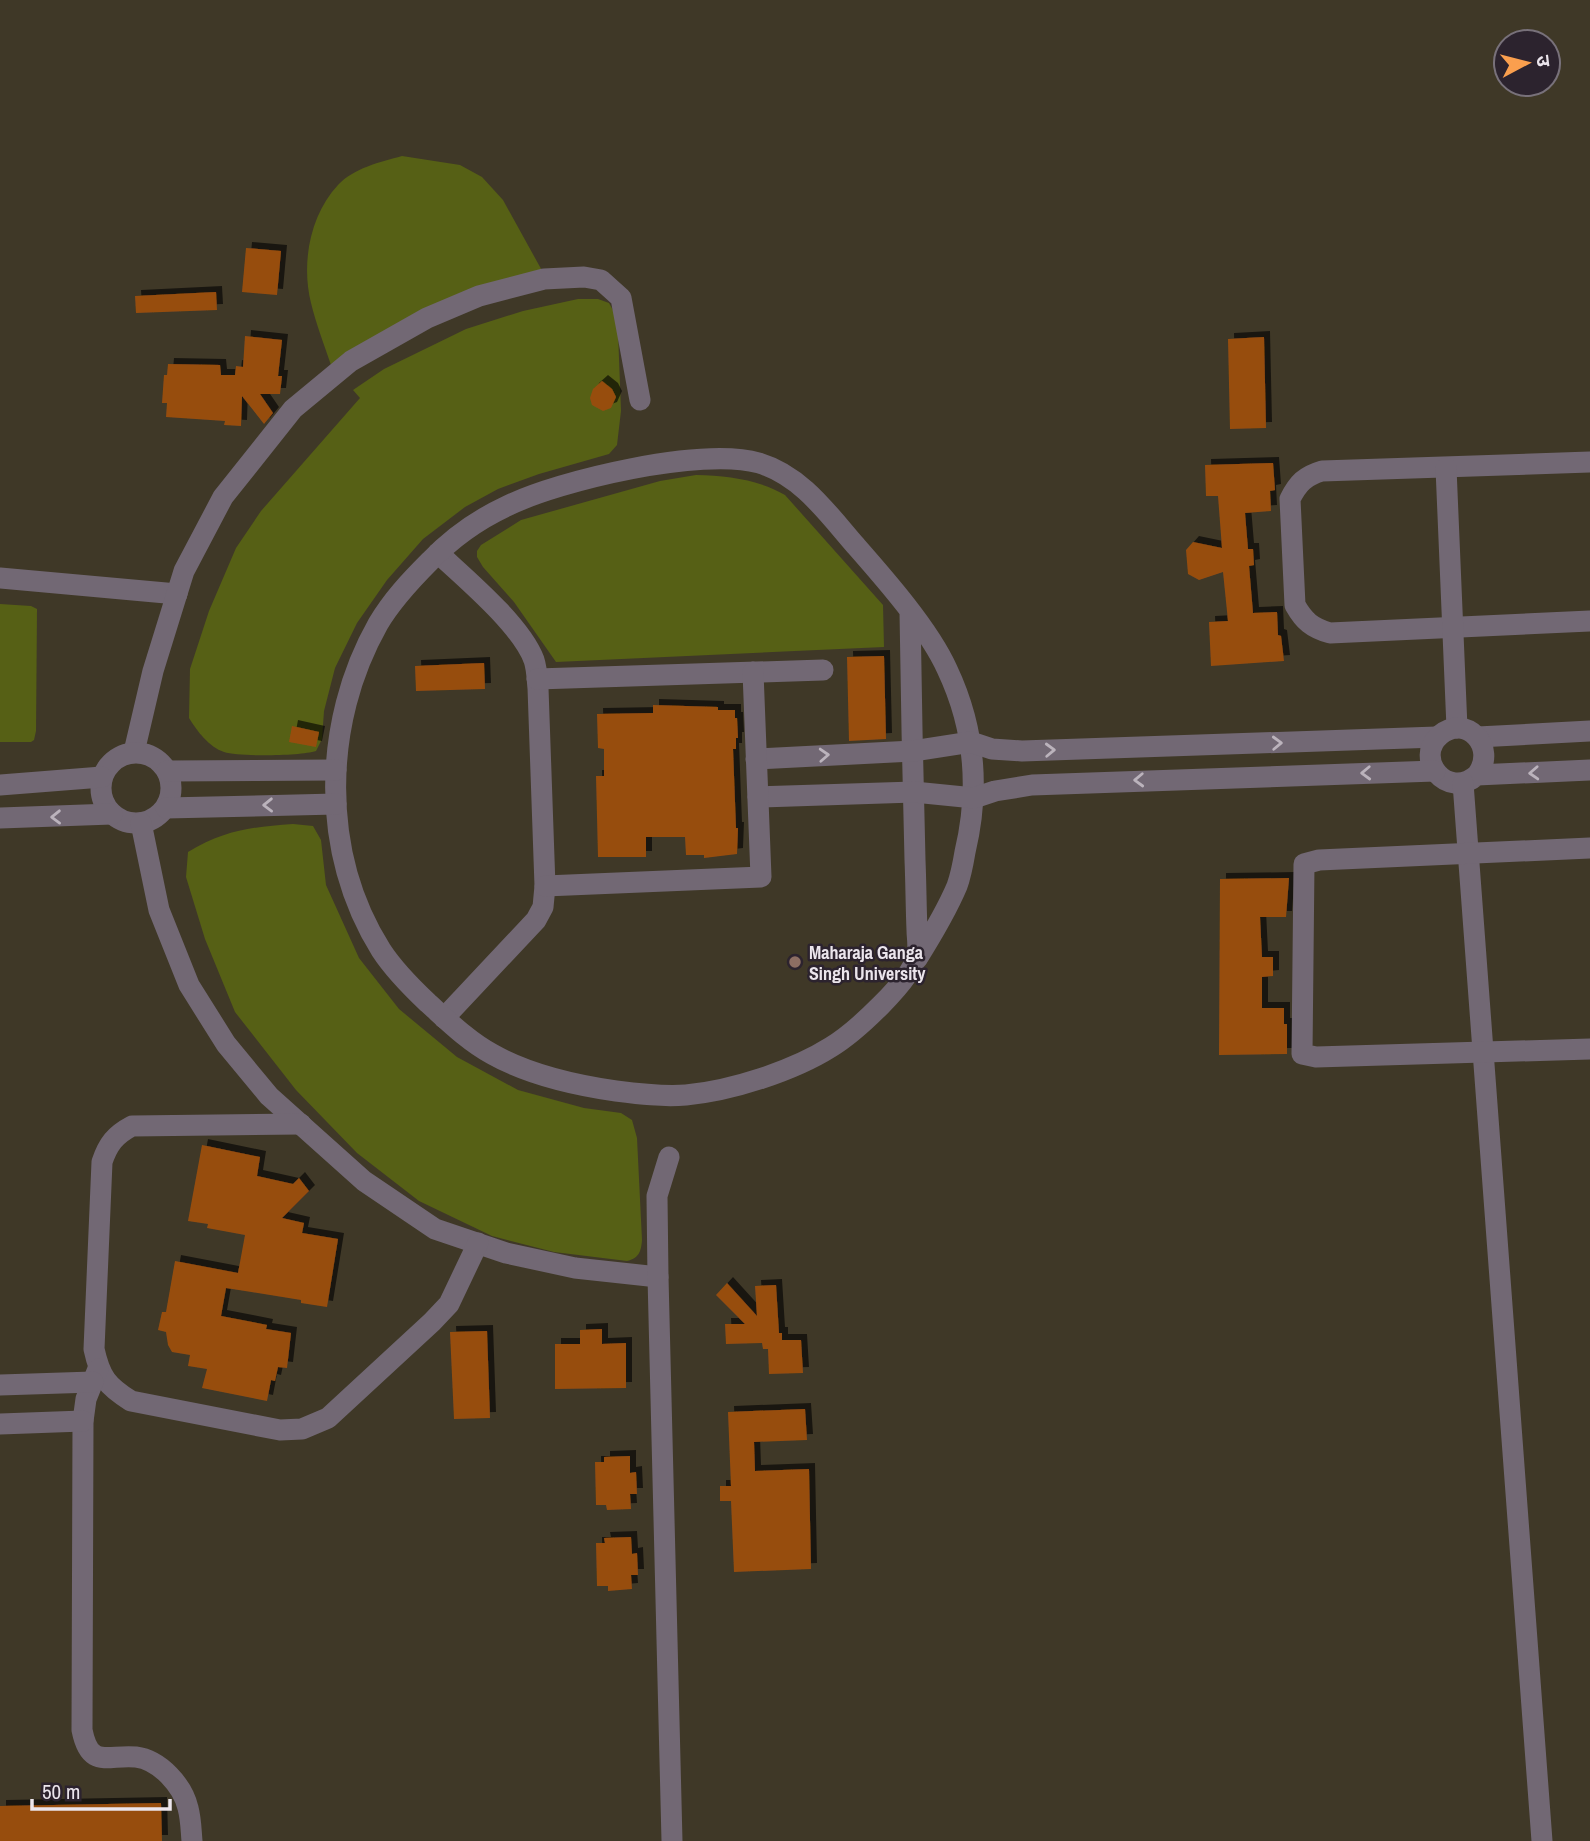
<svg xmlns="http://www.w3.org/2000/svg" width="1590" height="1841" font-family="'Archivo Narrow','Noto Sans Devanagari',sans-serif">
<defs>
<filter id="shadow"><feDropShadow dx="6" dy="-6" stdDeviation="0" flood-color="#0009"/></filter>
</defs>
<rect width="100%" height="100%" fill="#362d38"/>
<path fill="#3f3827" fill-rule="evenodd" d="M 0,0 L 1590,0 L 1590,1841 L 0,1841 ZM 1506,42 L 1548,42 L 1548,84 L 1506,84 Z"/>
<g fill="#566015">
<path d="M 402,156 L 460,165 L 482,177 L 503,200 L 545,276 L 331,365 C 324,344 316,324 311,303 C 301,263 310,215 338,185 C 354,168 380,162 402,156 Z"/>
<path d="M 578,299 L 598,299 L 609,303 L 614,312 L 618,332 L 621,411 L 617,445 L 609,454 L 539,474 L 498,489 L 465,507 L 423,539 L 387,580 L 357,623 L 335,668 L 324,711 L 322,739 L 316,751 C 300,756 240,757 224,752 C 209,747 197,731 189,718 L 190,669 L 209,611 L 236,548 L 261,511 L 360,398 L 353,390 L 384,369 L 466,329 L 523,311 Z"/>
<path d="M 696,475 C 728,476 757,479 785,495 L 883,605 L 884,647 L 556,662 L 514,602 L 483,567 L 477,557 L 477,551 L 481,545 L 521,520 L 660,481 Z"/>
<path d="M 0,604 L 31,606 L 37,609 L 36,731 L 34,740 L 31,742 L 0,742 Z"/>
<path d="M 293,824 L 313,826 L 321,840 L 326,885 L 359,958 L 399,1009 L 457,1057 L 518,1090 L 584,1108 L 621,1113 L 632,1120 L 637,1138 L 642,1240 C 641,1252 639,1258 627,1261 L 554,1252 L 492,1236 L 419,1201 L 357,1153 L 296,1090 L 235,1012 L 205,939 L 186,877 L 188,852 C 225,830 251,827 293,824 Z"/>
</g>
<g fill="#974d11" filter="url(#shadow)">
<path d="M 246,248 L 281,251 L 277,295 L 242,292 Z"/>
<path d="M 216,292 L 217,310 L 136,313 L 135,296 Z"/>
<path d="M 245,336 L 282,340 L 278,376 L 282,376 L 280,394 L 260,394 L 273,413 L 264,424 L 242,396 L 241,426 L 224,425 L 225,421 L 166,417 L 167,403 L 162,403 L 164,375 L 167,375 L 168,364 L 220,365 L 221,375 L 235,375 L 236,366 L 243,367 Z"/>
<path d="M 1264,337 L 1266,428 L 1230,429 L 1228,339 Z"/>
<path d="M 602,381 L 612,389 L 616,397 L 611,408 L 603,411 L 592,405 L 590,398 L 593,389 Z"/>
<path d="M 1273,463 L 1275,490 L 1270,491 L 1271,511 L 1245,513 L 1248,549 L 1253,549 L 1254,565 L 1249,566 L 1253,613 L 1277,612 L 1278,635 L 1281,636 L 1284,661 L 1211,666 L 1209,622 L 1228,621 L 1223,572 L 1199,580 L 1188,574 L 1186,550 L 1193,542 L 1222,548 L 1218,496 L 1206,496 L 1205,465 Z"/>
<path d="M 884,656 L 886,739 L 849,741 L 847,657 Z"/>
<path d="M 484,663 L 485,689 L 416,691 L 415,666 Z"/>
<path d="M 653,705 L 718,707 L 718,710 L 735,710 L 735,718 L 737,718 L 738,738 L 736,738 L 736,749 L 733,749 L 736,828 L 738,828 L 737,854 L 704,858 L 704,855 L 686,855 L 685,837 L 646,837 L 646,857 L 598,857 L 596,776 L 604,776 L 604,749 L 598,748 L 597,714 L 653,713 Z"/>
<path d="M 292,726 L 319,732 L 316,747 L 289,742 Z"/>
<path d="M 1289,878 L 1286,917 L 1260,917 L 1262,957 L 1273,957 L 1273,976 L 1262,977 L 1262,1008 L 1284,1008 L 1284,1024 L 1287,1024 L 1287,1054 L 1219,1055 L 1220,879 Z"/>
<path d="M 202,1145 L 260,1157 L 257,1176 L 293,1184 L 299,1178 L 309,1191 L 282,1218 L 304,1223 L 302,1233 L 338,1239 L 327,1307 L 301,1303 L 301,1300 L 226,1288 L 221,1316 L 267,1325 L 266,1329 L 291,1333 L 287,1368 L 278,1367 L 275,1381 L 271,1380 L 267,1401 L 202,1388 L 207,1369 L 188,1366 L 190,1355 L 172,1352 L 168,1345 L 166,1332 L 158,1330 L 162,1312 L 166,1312 L 175,1261 L 238,1273 L 245,1235 L 207,1228 L 208,1224 L 188,1221 Z"/>
<path d="M 727,1283 L 757,1316 L 755,1286 L 776,1285 L 779,1333 L 782,1333 L 782,1340 L 801,1340 L 803,1373 L 769,1374 L 768,1349 L 763,1349 L 762,1343 L 726,1344 L 725,1324 L 745,1324 L 716,1295 Z"/>
<path d="M 602,1329 L 602,1344 L 626,1343 L 626,1388 L 555,1389 L 555,1344 L 580,1344 L 580,1330 Z"/>
<path d="M 487,1331 L 490,1418 L 454,1419 L 450,1332 Z"/>
<path d="M 805,1409 L 807,1440 L 754,1442 L 755,1471 L 809,1469 L 811,1569 L 734,1572 L 731,1501 L 720,1501 L 720,1486 L 731,1486 L 728,1412 Z"/>
<path d="M 630,1456 L 630,1473 L 636,1472 L 637,1494 L 630,1494 L 631,1509 L 607,1510 L 606,1505 L 596,1505 L 595,1462 L 604,1462 L 604,1457 Z"/>
<path d="M 631,1537 L 632,1554 L 637,1553 L 638,1575 L 631,1575 L 632,1589 L 608,1591 L 608,1586 L 597,1586 L 596,1543 L 605,1543 L 604,1538 Z"/>
<path d="M 161,1803 L 162,1841 L 0,1841 L 0,1806 Z"/>
</g>
<g fill="none" stroke-linecap="round" stroke-linejoin="round">
<g stroke="#726874" stroke-width="21">
<path d="M 1590,462 L 1322,471 C 1305,476 1298,483 1290,499 L 1295,605 C 1304,621 1312,628 1330,633 L 1590,621"/>
<path d="M 1446,468 L 1457,728"/>
<path d="M 438,553 C 466,579 521,625 534,660 C 537,669 537,679 538,688 L 545,886 L 543,907 L 536,920 L 444,1018"/>
<path d="M 0,578 L 177,594"/>
<path d="M 910,612 C 911,695 913,777 915,860 C 916,883 916,907 917,930 C 917,938 919,946 917,954 C 913,980 854,1033 831,1047 C 793,1071 731,1091 686,1095 C 663,1097 639,1094 616,1091 C 574,1085 529,1075 492,1054 C 468,1041 448,1021 428,1003 C 411,987 394,970 381,950 C 320,853 322,723 378,624 C 392,600 411,580 430,561 C 451,539 479,519 507,506 C 560,480 702,447 759,463 C 802,476 828,514 856,546 C 885,579 929,629 947,669 C 975,728 980,789 965,852 C 963,864 961,875 957,886 C 946,912 932,935 917,959"/>
<path d="M 537,679 L 823,670"/>
<path d="M 1478,737 L 1590,731"/>
<path d="M 134,752 L 153,671 L 184,571 L 223,497 L 293,409 L 351,361 L 427,318 L 479,296 L 544,279 L 584,277 L 601,280 L 621,298 L 640,400"/>
<circle cx="136" cy="788" r="35"/>
<path d="M 756,759 L 913,751 L 971,742 L 992,749 L 1022,751 L 1437,737"/>
<path d="M 167,771 L 336,770"/>
<path d="M 1477,775 C 1498,747 1466,713 1440,735 C 1413,758 1447,801 1477,775 L 1590,770"/>
<path d="M 1463,783 L 1542,1841"/>
<path d="M 0,785 L 102,777"/>
<path d="M 758,797 L 914,792 L 974,798 L 995,791 L 1032,785 L 1435,771"/>
<path d="M 166,808 L 336,804"/>
<path d="M 0,818 L 112,814"/>
<path d="M 141,823 L 159,910 L 189,985 L 226,1044 L 269,1096 L 364,1181 L 435,1229 L 506,1253 L 575,1268 L 658,1277"/>
<path d="M 1590,848 L 1319,860 L 1304,864 L 1302,1054 L 1316,1057 L 1590,1049"/>
<path d="M 545,886 L 761,877 L 753,672"/>
<path d="M 301,1124 L 132,1126 C 115,1135 108,1144 102,1162 L 94,1349 C 100,1377 107,1386 131,1401 L 280,1430 L 302,1429 L 328,1418 L 432,1322 L 449,1304 L 478,1243"/>
<path d="M 669,1157 L 657,1196 L 658,1277 L 672,1841"/>
<path d="M 98,1369 L 86,1399 L 83,1421 L 82,1730 C 90,1770 108,1754 136,1757 C 160,1760 183,1786 188,1808 C 191,1819 191,1830 192,1841"/>
<path d="M 0,1385 L 93,1382"/>
<path d="M 0,1424 L 83,1421"/>
</g>
</g>
<defs><path id="oneway-chevron" d="M-2-3.5L2.5 0L-2 3.5" fill="none" stroke-width="1.6" stroke-linecap="round" stroke-linejoin="round" transform="scale(1.75)"/></defs>
<g stroke="#bbb3bc">
<use href="#oneway-chevron" transform="translate(1277 743) rotate(-2)"/>
<use href="#oneway-chevron" transform="translate(1050 750) rotate(-2)"/>
<use href="#oneway-chevron" transform="translate(824 755) rotate(-3)"/>
<use href="#oneway-chevron" transform="translate(1366 773) rotate(178)"/>
<use href="#oneway-chevron" transform="translate(1534 773) rotate(177)"/>
<use href="#oneway-chevron" transform="translate(1139 780) rotate(178)"/>
<use href="#oneway-chevron" transform="translate(268 805) rotate(179)"/>
<use href="#oneway-chevron" transform="translate(56 817) rotate(179)"/>
</g>
<circle fill="#8d6e63" stroke="#2c232e" stroke-width="2.5" cx="795" cy="962" r="7"/>
<g text-anchor="middle" dominant-baseline="central" stroke-width="5" stroke-linejoin="round" paint-order="stroke">
<g font-size="18" font-weight="bold" fill="#ebe5ec" stroke="#2c232e" text-anchor="start">
<text x="809" y="952">Maharaja Ganga<tspan x="809" dy="21">Singh University</tspan></text>
</g>
</g>
<g transform="translate(1527 63) rotate(83)"><circle r="33" fill="#2c232e" stroke="#78717a" stroke-width="2"/>
<path d="M0-5L12 26L0 18L-12 26Z" fill="#fa9f4e"/>
<text y="-10" font-size="19" font-weight="bold" text-anchor="middle" fill="#ebe5ec">उ</text>
</g>
<path d="M32 1799v10h138v-10" fill="none" stroke="#ebe5ec" stroke-width="3.5"/>
<text x="42" y="1799" font-size="21" fill="#ebe5ec" stroke="#2c232e" stroke-width="5" paint-order="stroke">50 m</text>
</svg>
